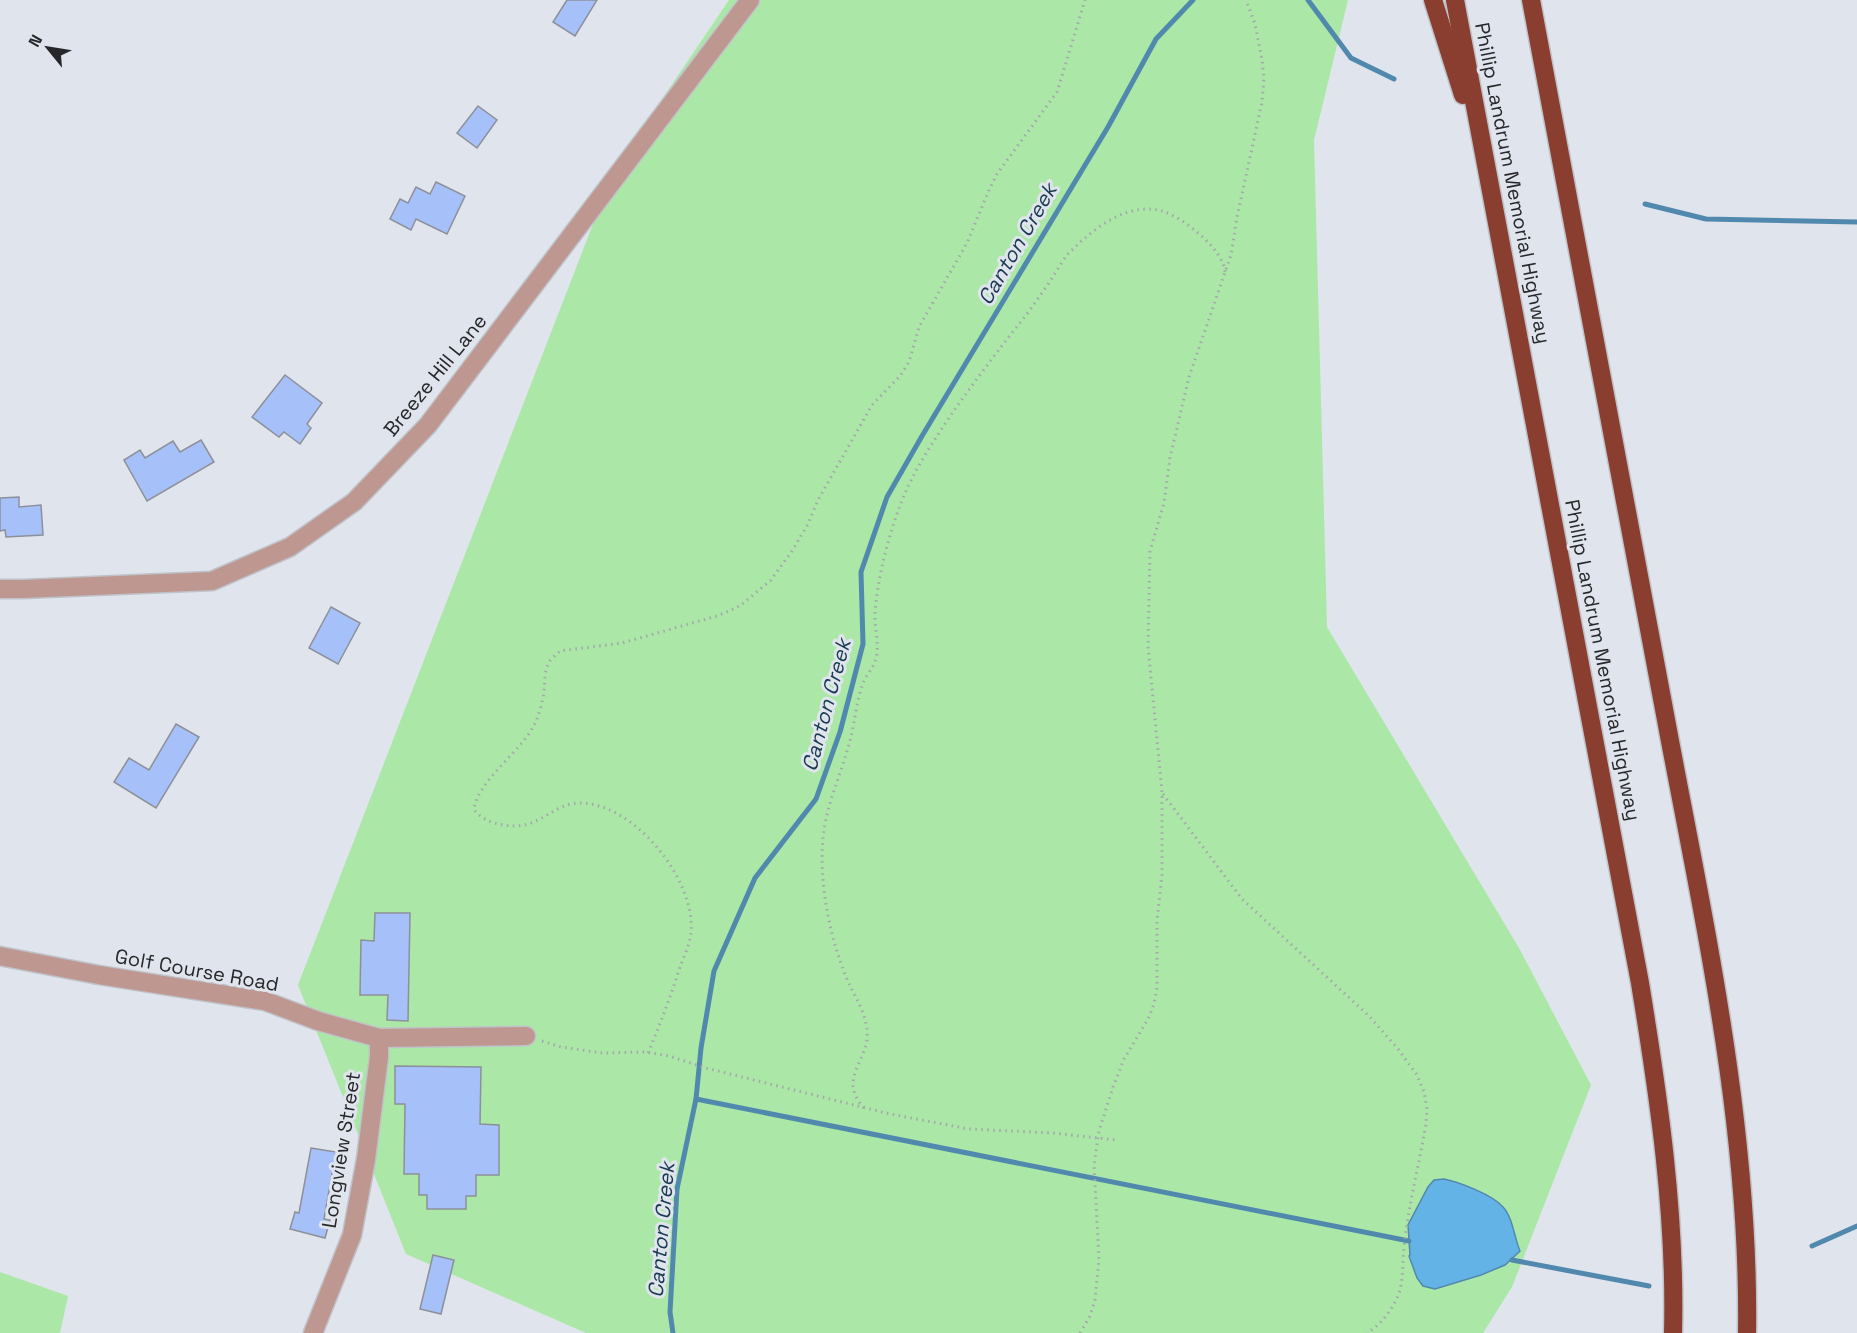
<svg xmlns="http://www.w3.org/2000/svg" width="1857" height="1333" font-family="'Space Grotesk',sans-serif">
<rect width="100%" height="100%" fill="#e0e4ec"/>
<g fill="#abe7a6">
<path d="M 729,0 L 1348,0 L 1314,140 L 1327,627 L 1519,948 L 1591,1085 L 1512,1287 L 1483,1333 L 586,1333 L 406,1254 L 298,985 L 614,170 Z"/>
<path d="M 0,1272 L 68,1296 L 60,1333 L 0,1333 Z"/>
</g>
<path fill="#64b3e6" stroke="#5189ae" stroke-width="1.5" d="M 1444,1179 C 1459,1182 1493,1195 1503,1207 C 1513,1218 1514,1237 1520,1251 L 1505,1265 L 1481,1275 L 1435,1289 L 1423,1286 L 1417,1278 L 1409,1256 L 1410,1255 L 1408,1225 L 1428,1187 L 1434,1180 Z"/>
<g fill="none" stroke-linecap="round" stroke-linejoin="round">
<g stroke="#5189ae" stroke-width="5">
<path d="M 1308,0 L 1351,58 L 1394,79"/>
<path d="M 1645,204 L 1706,219 L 1857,222"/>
<path d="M 696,1099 L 1409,1241"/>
<path d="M 1812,1246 L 1857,1226"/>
<path d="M 1512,1260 L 1649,1286"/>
<path d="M 673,1333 L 670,1312 L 677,1189 L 696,1099 L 701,1048 L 714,971 L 755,878 L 816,799 L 840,732 L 863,644 L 861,572 L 887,497 L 922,436 L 1108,127 L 1156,39 L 1193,0"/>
</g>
</g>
<g fill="#a6c0f9" stroke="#8d9098" stroke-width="1.5">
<path d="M 567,0 L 597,0 L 575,36 L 553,22 Z"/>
<path d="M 478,106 L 497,120 L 477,148 L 457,133 Z"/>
<path d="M 436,182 L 465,196 L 447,234 L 416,219 L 411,230 L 390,219 L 400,199 L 408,203 L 416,187 L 430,194 Z"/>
<path d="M 285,375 L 322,403 L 307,424 L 311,428 L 300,444 L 284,432 L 279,437 L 252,417 Z"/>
<path d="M 201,440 L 214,462 L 147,501 L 124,460 L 140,450 L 145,458 L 173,441 L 180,452 Z"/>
<path d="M 19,497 L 19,507 L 41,505 L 43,535 L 6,537 L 5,530 L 0,531 L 0,498 Z"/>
<path d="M 331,607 L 360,623 L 338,664 L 309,648 Z"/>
<path d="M 176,724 L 199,737 L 156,808 L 114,782 L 129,758 L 149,770 Z"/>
<path d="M 375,913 L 410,913 L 408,1021 L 387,1020 L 388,995 L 360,995 L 361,940 L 374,941 Z"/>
<path d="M 395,1066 L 481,1067 L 480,1124 L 499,1125 L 499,1175 L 476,1175 L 476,1196 L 466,1196 L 466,1209 L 427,1209 L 427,1195 L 419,1195 L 419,1174 L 404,1174 L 405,1104 L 395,1104 Z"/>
<path d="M 311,1148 L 336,1152 L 324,1219 L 330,1220 L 325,1238 L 290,1229 L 295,1212 L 299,1213 Z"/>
<path d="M 433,1255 L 454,1260 L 441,1314 L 420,1309 Z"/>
</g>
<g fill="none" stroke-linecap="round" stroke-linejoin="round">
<g stroke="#bfc2c9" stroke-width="21">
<g id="street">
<path d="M 0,589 L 23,589 L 212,581 L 290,547 L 354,502 L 428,425 L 750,0"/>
<path d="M 0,956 L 99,975 L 265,1001 L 318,1021 L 379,1038 L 526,1036"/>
<path d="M 313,1333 L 352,1235 L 366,1159 L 379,1057 L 379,1038"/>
</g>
</g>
<g stroke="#bfc2c9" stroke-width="21">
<g id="highway">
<path d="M 1433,0 L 1463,95"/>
<path d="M 1455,0 L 1640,983 C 1659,1099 1676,1215 1673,1333"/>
<path d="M 1531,0 C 1577,247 1624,494 1670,741 C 1707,936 1750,1133 1747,1333"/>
</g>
</g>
<g stroke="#a4a7ad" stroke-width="3" stroke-dasharray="1.5 4.5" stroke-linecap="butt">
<path d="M 1163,794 L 1242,899 L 1369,1016 L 1398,1049 L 1417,1075 L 1424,1092 L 1427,1109 L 1426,1124 C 1419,1165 1408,1207 1404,1248 C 1402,1265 1404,1283 1397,1298 C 1390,1313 1380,1325 1367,1333"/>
<path d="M 542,1041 L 561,1047 L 603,1053 L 645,1052 L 669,1056 L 706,1068 L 890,1114 L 943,1124 L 969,1129 L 1053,1133 L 1117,1140"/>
<path d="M 648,1053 C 660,1024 671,996 680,967 C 684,956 690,944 691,932 C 696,880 633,801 578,803 C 558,804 546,819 528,824 C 512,829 483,824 474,809 C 478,781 519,753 533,727 C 539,716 542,704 544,692 C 545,683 544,673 548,664 C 550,659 556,655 560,651 L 622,643 L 717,616 L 740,606 L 771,580 L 792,551 L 808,524 L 818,500 L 872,405 L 900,376 L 909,362 L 919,327 L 967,243 L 989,190 L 997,174 L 1057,92 L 1085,0"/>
<path d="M 864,1108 C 840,1082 862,1067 867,1040 C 868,1031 866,1022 863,1013 C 858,1000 851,989 846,977 C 829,934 819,883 823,837 C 826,806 841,774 849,744 C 855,724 856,702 863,683 C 867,674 874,667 876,658 C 880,644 874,628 875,613 C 878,575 888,538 901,503 C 914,469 935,439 955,409 C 978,377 1002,345 1027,314 C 1037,300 1047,286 1056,272 C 1061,264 1066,255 1073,249 C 1097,226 1128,202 1162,211 C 1183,217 1224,250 1225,272"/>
<path d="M 1080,1333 L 1090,1316 L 1095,1300 L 1099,1259 L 1094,1165 L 1099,1131 L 1113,1087 L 1124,1059 L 1148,1019 L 1154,1004 L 1157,987 L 1157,921 L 1162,875 L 1162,792 L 1148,646 L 1150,551 L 1164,503 L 1170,458 L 1189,377 L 1231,255 L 1237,217 L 1262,102 L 1264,78 L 1262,60 L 1255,24 L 1246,0"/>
</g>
<use href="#street" stroke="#be9890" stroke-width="18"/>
<use href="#highway" stroke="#8a3e30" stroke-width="18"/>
</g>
<g text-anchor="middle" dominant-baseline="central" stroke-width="6" stroke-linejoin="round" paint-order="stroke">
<g font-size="20" fill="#26272a" stroke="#e0e4ec">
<text transform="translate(1513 183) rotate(79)">Phillip Landrum Memorial Highway</text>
<text transform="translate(435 375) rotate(-51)">Breeze Hill Lane</text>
<text transform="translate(1603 660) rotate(79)">Phillip Landrum Memorial Highway</text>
<text transform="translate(197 970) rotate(10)">Golf Course Road</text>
<text transform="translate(341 1150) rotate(-81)">Longview Street</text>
</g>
<g font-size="21" font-style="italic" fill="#183a50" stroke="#e0e4ec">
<text transform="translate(1017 244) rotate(-60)">Canton Creek</text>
<text transform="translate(826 705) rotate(-75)">Canton Creek</text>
<text transform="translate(661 1230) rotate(-85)">Canton Creek</text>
</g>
</g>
<g transform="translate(48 48) rotate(300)" stroke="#e0e4ec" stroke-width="4.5" paint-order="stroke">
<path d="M0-4.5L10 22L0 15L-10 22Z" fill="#26272a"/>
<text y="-9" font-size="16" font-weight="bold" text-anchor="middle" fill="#26272a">N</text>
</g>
</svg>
